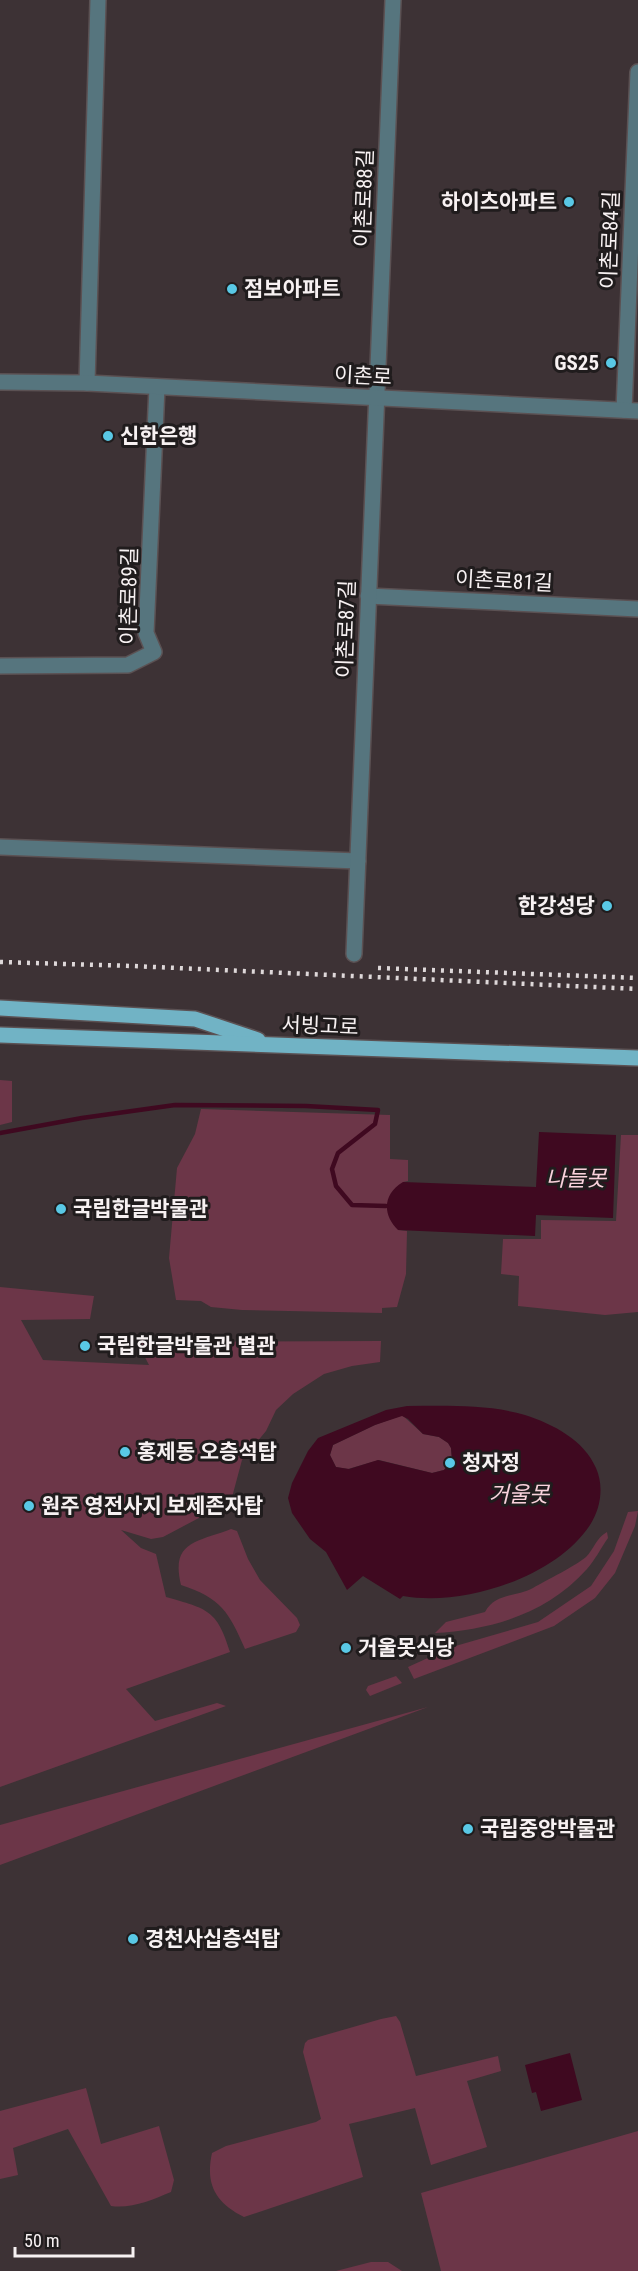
<svg xmlns="http://www.w3.org/2000/svg" width="638" height="2271" font-family="'Roboto Condensed','Noto Sans KR',sans-serif">
<rect width="100%" height="100%" fill="#3d3235"/>
<g fill="#6c3648">
<path d="M 0,1080 L 12,1081 L 12,1122 L 0,1125 Z"/>
<path d="M 201,1109 L 390,1115 L 390,1159 L 408,1160 L 408,1181 L 403,1182 L 398,1230 L 407,1231 L 406,1274 L 397,1307 L 382,1308 L 382,1313 L 242,1310 L 211,1307 L 201,1301 L 176,1300 L 169,1258 L 177,1168 L 195,1134 Z"/>
<path d="M 621,1135 L 638,1135 L 638,1312 L 605,1315 L 518,1306 L 519,1276 L 501,1274 L 503,1239 L 541,1239 L 541,1220 L 616,1221 Z"/>
<path d="M 0,1287 L 94,1296 L 90,1319 L 21,1320 L 43,1360 L 149,1365 L 137,1342 L 381,1341 L 380,1362 L 352,1366 L 324,1374 L 293,1394 L 276,1410 L 266,1431 L 242,1460 L 231,1501 L 163,1537 L 151,1539 L 121,1530 L 141,1548 L 156,1554 L 166,1597 C 207,1609 217,1609 230,1652 L 126,1689 L 155,1721 L 217,1703 L 226,1706 L 0,1787 Z"/>
<path d="M 402,1415 L 423,1434 L 439,1437 L 448,1443 L 451,1448 L 452,1461 L 444,1470 L 432,1473 L 379,1460 L 348,1469 L 336,1467 L 330,1455 L 333,1445 L 375,1425 Z"/>
<path d="M 638,1511 L 635,1526 L 615,1573 L 595,1598 L 554,1626 L 414,1679 L 408,1667 L 452,1647 L 538,1622 L 591,1586 L 614,1551 L 628,1512 Z"/>
<path d="M 231,1529 L 237,1531 L 248,1559 L 260,1580 L 297,1618 L 300,1625 L 296,1632 L 245,1649 C 229,1612 221,1598 181,1585 C 170,1540 199,1542 231,1529 Z"/>
<path d="M 607,1532 L 608,1538 C 601,1548 595,1560 587,1569 C 548,1613 492,1630 435,1633 L 446,1622 L 485,1612 C 495,1593 516,1597 533,1588 C 545,1581 577,1565 586,1557 C 594,1549 596,1538 607,1532 Z"/>
<path d="M 396,1676 L 402,1683 L 370,1696 L 366,1690 L 368,1686 Z"/>
<path d="M 428,1707 L 0,1865 L 0,1825 Z"/>
<path d="M 396,2016 L 400,2022 L 416,2076 L 498,2056 L 501,2071 L 467,2081 L 487,2147 L 431,2165 L 415,2108 L 349,2124 L 363,2177 L 244,2217 C 216,2203 205,2185 212,2153 L 226,2146 L 316,2122 L 321,2119 L 303,2052 L 305,2043 L 308,2040 L 381,2019 Z"/>
<path d="M 86,2088 L 101,2144 L 159,2126 L 174,2180 L 171,2192 C 152,2200 131,2209 111,2206 L 68,2129 L 13,2148 L 18,2175 L 0,2179 L 0,2111 Z"/>
<path d="M 638,2131 L 638,2271 L 441,2271 L 421,2193 Z"/>
<path d="M 371,2262 L 388,2262 L 402,2271 L 336,2271 Z"/>
</g>
<g fill="#3f0920" fill-rule="evenodd">
<path d="M 539,1132 L 616,1135 L 613,1218 L 536,1215 L 535,1236 L 398,1230 C 382,1214 383,1194 403,1182 L 536,1187 Z"/>
<path d="M 407,1406 C 446,1406 487,1404 525,1415 C 553,1424 584,1440 596,1468 C 604,1486 601,1508 590,1525 C 556,1577 464,1607 403,1596 L 400,1599 L 363,1576 L 347,1590 L 326,1552 L 310,1539 L 292,1513 L 288,1498 L 292,1483 L 308,1451 L 318,1438 L 386,1410 ZM 402,1416 L 408,1419 L 423,1434 L 439,1437 L 448,1443 L 451,1448 L 452,1460 L 444,1470 L 432,1473 L 378,1460 L 349,1469 L 336,1467 L 330,1455 L 333,1445 L 375,1425 Z"/>
<path d="M 570,2053 L 582,2100 L 541,2111 L 536,2092 L 532,2093 L 525,2065 Z"/>
</g>
<g fill="none" stroke-linecap="round" stroke-linejoin="round">
<path stroke="#3f0920" stroke-width="4.5" d="M 0,1133 L 82,1118 L 175,1105 L 306,1106 L 378,1110 L 375,1124 L 338,1153 L 332,1169 L 336,1186 L 352,1205 L 386,1206"/>
<g stroke="#5b5153" stroke-width="18">
<g id="minor">
<path d="M 87,383 L 98,0"/>
<path d="M 624,410 L 638,72"/>
<path d="M 368,596 L 638,609"/>
<path d="M 0,666 L 128,665 L 154,652 L 146,633 L 157,387"/>
<path d="M 0,847 L 358,861"/>
<path d="M 354,954 L 393,0"/>
</g>
</g>
<g stroke="#5b5153" stroke-width="18">
<path id="tertiary" d="M 0,382 L 87,383 L 638,411"/>
</g>
<g stroke="#5b5153" stroke-width="18">
<g id="primary">
<path d="M 0,1008 L 195,1019 L 258,1040"/>
<path d="M 0,1035 L 638,1058"/>
</g>
</g>
<use href="#minor" stroke="#56757e" stroke-width="15"/>
<use href="#tertiary" stroke="#56757e" stroke-width="15"/>
<use href="#primary" stroke="#71b3c5" stroke-width="15"/>
<g stroke="#ded8d9" stroke-width="4.5" stroke-dasharray="3 6" stroke-linecap="butt">
<path d="M 0,962 L 133,966 L 638,989"/>
<path d="M 378,968 L 638,978"/>
</g>
</g>
<g fill="#59c8e5" stroke="#201c1d" stroke-width="2">
<circle cx="569" cy="202" r="6"/>
<circle cx="232" cy="289" r="6"/>
<circle cx="611" cy="363" r="6"/>
<circle cx="108" cy="436" r="6"/>
<circle cx="607" cy="906" r="6"/>
<circle cx="61" cy="1209" r="6"/>
<circle cx="85" cy="1346" r="6"/>
<circle cx="125" cy="1452" r="6"/>
<circle cx="450" cy="1463" r="6"/>
<circle cx="29" cy="1506" r="6"/>
<circle cx="346" cy="1648" r="6"/>
<circle cx="468" cy="1829" r="6"/>
<circle cx="133" cy="1939" r="6"/>
</g>
<g text-anchor="middle" dominant-baseline="central" stroke-width="6" stroke-linejoin="round" paint-order="stroke">
<g font-size="21" fill="#f7f1f2" stroke="#201c1d">
<text transform="translate(364 198) rotate(-88)">이촌로88길</text>
<text transform="translate(610 240) rotate(-88)">이촌로84길</text>
<text transform="translate(363 376) rotate(3)">이촌로</text>
<text transform="translate(504 581) rotate(3)">이촌로81길</text>
<text transform="translate(129 596) rotate(-89)">이촌로89길</text>
<text transform="translate(346 629) rotate(-88)">이촌로87길</text>
<text transform="translate(320 1026) rotate(2)">서빙고로</text>
</g>
<g font-size="21" font-weight="bold" fill="#f7f1f2" stroke="#201c1d" text-anchor="start">
<text x="557" y="202" text-anchor="end">하이츠아파트</text>
<text x="244" y="289">점보아파트</text>
<text x="599" y="363" text-anchor="end">GS25</text>
<text x="120" y="436">신한은행</text>
<text x="595" y="906" text-anchor="end">한강성당</text>
<text x="73" y="1209">국립한글박물관</text>
<text x="97" y="1346">국립한글박물관 별관</text>
<text x="137" y="1452">홍제동 오층석탑</text>
<text x="462" y="1463">청자정</text>
<text x="41" y="1506">원주 영전사지 보제존자탑</text>
<text x="358" y="1648">거울못식당</text>
<text x="480" y="1829">국립중앙박물관</text>
<text x="145" y="1939">경천사십층석탑</text>
</g>
<g font-size="22" font-style="italic" fill="#f9d2dc" stroke="#201c1d">
<text x="576" y="1178">나들못</text>
<text x="519" y="1494">거울못</text>
</g>
</g>
<path d="M15 2247v9h118v-9" fill="none" stroke="#f7f1f2" stroke-width="3"/>
<text x="24" y="2247" font-size="18" fill="#f7f1f2" stroke="#201c1d" stroke-width="4.5" paint-order="stroke">50 m</text>
</svg>
